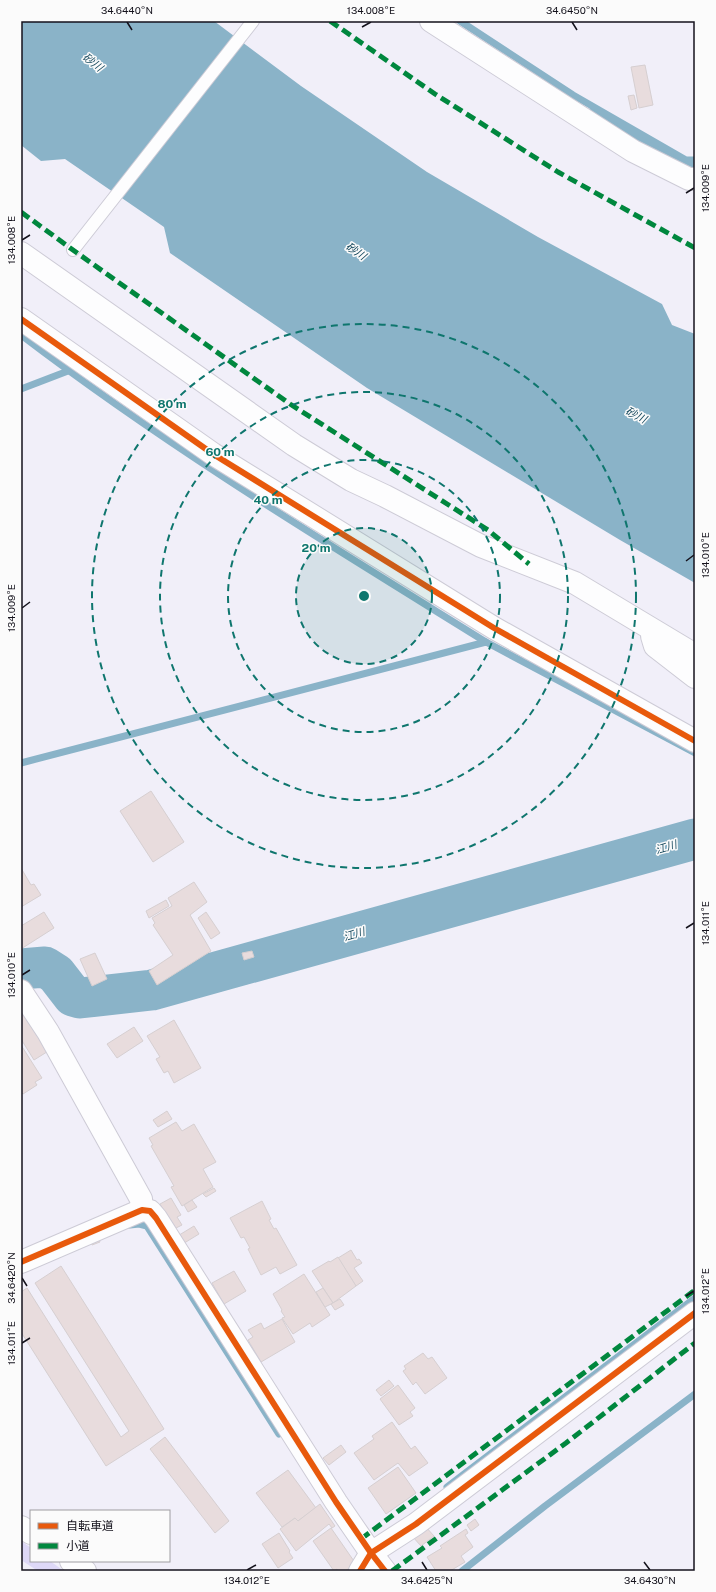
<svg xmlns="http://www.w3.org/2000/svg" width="716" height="1592" font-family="'Public Sans','Noto Sans JP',sans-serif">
<rect width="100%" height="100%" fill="#f1eff9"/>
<path fill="#ded8f7" d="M 21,1541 L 31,1548 L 31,1561 L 50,1561 L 64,1571 L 38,1571 L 21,1560 Z"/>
<path fill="#8ab3c8" d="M 21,21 L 214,21 L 301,86 L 427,172 L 538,237 L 662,304 L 672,325 L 695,334 L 695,583 L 620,540 L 367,388 L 170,253 L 164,227 L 65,159 L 41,161 L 21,145 Z"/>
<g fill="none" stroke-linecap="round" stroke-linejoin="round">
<g stroke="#8ab3c8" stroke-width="7">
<path d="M 460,21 L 573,95 L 686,160 L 695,160"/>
<path d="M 591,112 L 684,165 L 695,166"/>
<path d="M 21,335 C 169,448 328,544 486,642"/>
<path d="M 21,389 L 68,371"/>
<path d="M 21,763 L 486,642 L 695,753"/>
<path d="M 130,1225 L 139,1224 L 147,1226 L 279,1434"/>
<path d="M 447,1487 L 695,1298"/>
<path d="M 462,1571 L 545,1506 L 695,1394"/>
</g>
<path stroke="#8ab3c8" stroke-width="41" d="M 21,969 L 45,967 L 56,974 L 73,996 L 80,998 L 152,990 L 695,839"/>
</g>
<g fill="#e8dcdd" stroke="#d6cfd1">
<path d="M 645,65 L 653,105 L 639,108 L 631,67 Z"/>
<path d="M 634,95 L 637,108 L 631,110 L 628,96 Z"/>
<path d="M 151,791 L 184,842 L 153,862 L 120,811 Z"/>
<path d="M 21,868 L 31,885 L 34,884 L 41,895 L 21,907 Z"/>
<path d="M 194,882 L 207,902 L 190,915 L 211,951 L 157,985 L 149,971 L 173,955 L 153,925 L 155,923 L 152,918 L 172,906 L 168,898 Z"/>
<path d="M 166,900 L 169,906 L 149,918 L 146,911 Z"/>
<path d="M 44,912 L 54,928 L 21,949 L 21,926 Z"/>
<path d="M 206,912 L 220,933 L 211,939 L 198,918 Z"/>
<path d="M 252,951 L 254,957 L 244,960 L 242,953 Z"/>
<path d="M 95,953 L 107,979 L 92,986 L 80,959 Z"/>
<path d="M 21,1005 L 50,1050 L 34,1060 L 21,1039 Z"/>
<path d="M 174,1020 L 201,1068 L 174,1083 L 168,1071 L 164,1073 L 156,1059 L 160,1057 L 147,1036 Z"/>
<path d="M 134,1027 L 143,1041 L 117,1058 L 107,1044 Z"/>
<path d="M 21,1045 L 42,1078 L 35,1082 L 37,1085 L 23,1094 L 21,1092 Z"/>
<path d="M 167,1111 L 172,1119 L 158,1127 L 153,1120 Z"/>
<path d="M 176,1122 L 182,1131 L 194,1124 L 216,1162 L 203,1169 L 213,1187 L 182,1206 L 171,1187 L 174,1186 L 151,1146 L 153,1145 L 149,1138 Z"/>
<path d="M 214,1188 L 216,1191 L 206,1197 L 203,1194 Z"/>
<path d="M 171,1198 L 181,1215 L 177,1217 L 182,1225 L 174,1229 L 160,1204 Z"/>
<path d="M 192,1200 L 197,1207 L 188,1212 L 184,1205 Z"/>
<path d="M 262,1201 L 271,1219 L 269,1220 L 274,1229 L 276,1228 L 297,1265 L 280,1274 L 276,1267 L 261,1275 L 248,1249 L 250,1248 L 244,1237 L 241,1238 L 230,1218 Z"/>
<path d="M 194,1226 L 199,1234 L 181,1245 L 176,1237 Z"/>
<path d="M 98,1236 L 100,1242 L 92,1245 L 90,1240 Z"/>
<path d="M 351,1250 L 357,1260 L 359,1259 L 362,1263 L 354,1268 L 363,1281 L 356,1286 L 338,1258 Z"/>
<path d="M 338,1257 L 356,1286 L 333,1303 L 312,1271 L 329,1261 L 330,1262 Z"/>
<path d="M 61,1266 L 164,1429 L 106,1466 L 21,1332 L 21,1292 L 27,1288 L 121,1437 L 129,1431 L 35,1283 Z"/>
<path d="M 234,1271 L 246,1291 L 224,1304 L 212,1283 Z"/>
<path d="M 304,1274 L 330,1315 L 312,1327 L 310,1323 L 293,1334 L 282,1318 L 285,1317 L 281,1311 L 282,1310 L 273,1294 Z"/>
<path d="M 323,1288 L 333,1303 L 325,1307 L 316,1292 Z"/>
<path d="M 340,1299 L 344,1305 L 335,1310 L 331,1304 Z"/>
<path d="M 282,1319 L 295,1342 L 261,1362 L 248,1340 L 253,1337 L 248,1330 L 261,1323 L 264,1329 Z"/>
<path d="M 423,1353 L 428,1359 L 432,1357 L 447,1378 L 425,1394 L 416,1382 L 413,1385 L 403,1371 L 406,1369 L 404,1366 Z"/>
<path d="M 389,1380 L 394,1386 L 381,1396 L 376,1390 Z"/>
<path d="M 398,1385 L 415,1408 L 410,1412 L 413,1416 L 399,1425 L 380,1399 Z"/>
<path d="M 392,1422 L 411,1449 L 415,1446 L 428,1463 L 409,1476 L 398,1463 L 374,1480 L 354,1453 L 374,1439 L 372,1436 Z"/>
<path d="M 165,1437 L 229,1521 L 215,1533 L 150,1449 Z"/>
<path d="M 341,1445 L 346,1452 L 329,1465 L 323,1458 Z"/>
<path d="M 398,1467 L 416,1493 L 386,1514 L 368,1488 Z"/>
<path d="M 288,1470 L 316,1508 L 298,1521 L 295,1518 L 282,1527 L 256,1493 Z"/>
<path d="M 320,1504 L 335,1526 L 332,1528 L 329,1524 L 296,1551 L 280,1529 L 295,1518 L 298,1521 Z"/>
<path d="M 475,1519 L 479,1525 L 471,1531 L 467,1525 Z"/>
<path d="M 425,1526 L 434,1536 L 421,1546 L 412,1536 Z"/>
<path d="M 331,1528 L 356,1564 L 345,1571 L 338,1571 L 337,1569 L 334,1571 L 313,1541 Z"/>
<path d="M 466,1529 L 468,1533 L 465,1535 L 473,1547 L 461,1556 L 465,1562 L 450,1571 L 436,1571 L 427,1557 L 442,1548 L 440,1546 Z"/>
<path d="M 279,1533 L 290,1551 L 289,1552 L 293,1558 L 278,1568 L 262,1544 Z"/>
</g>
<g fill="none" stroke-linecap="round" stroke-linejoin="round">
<g stroke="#cdcbd6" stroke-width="14">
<path id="service" d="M 73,250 L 253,21"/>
</g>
<g stroke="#cdcbd6" stroke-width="24">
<g id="minor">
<path d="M 431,21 L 633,151 L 689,179 L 695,179"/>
<path d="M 21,253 L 294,445 L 351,480 L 385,496 L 481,546 L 575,583 L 695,655"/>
<path d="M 21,319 L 213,454 L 494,628 L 695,741"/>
<path d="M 652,636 L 655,646 L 695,677"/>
<path d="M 21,991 L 48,1032 L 141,1199 L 142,1210"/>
<path d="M 21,1262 L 142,1210 L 150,1211 L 156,1218 L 336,1502 L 371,1553 L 385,1571"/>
<path d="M 21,1527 L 31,1533"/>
<path d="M 71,1561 L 85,1571"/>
<path d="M 360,1571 L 371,1553 L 416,1524 L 695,1313"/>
</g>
</g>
<use href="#service" stroke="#fdfdfe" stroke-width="12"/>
<use href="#minor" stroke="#fdfdfe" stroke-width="22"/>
<g stroke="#00873e" stroke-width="5" stroke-dasharray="10 5" stroke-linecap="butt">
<path d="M 330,21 L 435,94 L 558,172 L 695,248"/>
<path d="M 21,212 L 73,250 L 290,404 L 488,530 L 529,564"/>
<path d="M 361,1539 L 695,1290"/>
<path d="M 392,1571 L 566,1443 L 695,1343"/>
</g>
<g stroke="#fbfbfb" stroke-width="8">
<g id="cycleway">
<path d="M 21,319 L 213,454 L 494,628 L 695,741"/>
<path d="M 21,1262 L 142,1210 L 150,1211 L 156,1218 L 336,1502 L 371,1553 L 385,1571"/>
<path d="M 360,1571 L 371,1553 L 416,1524 L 695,1313"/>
</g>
</g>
<use href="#cycleway" stroke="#e8590c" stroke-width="6"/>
</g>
<path fill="none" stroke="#14121c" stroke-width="1.5" d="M 127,22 L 132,30M 572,22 L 577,30M 362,27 L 371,22M 686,193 L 694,188M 22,240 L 30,235M 686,561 L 694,555M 22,608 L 30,602M 686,928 L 694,923M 22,975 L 30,970M 22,1278 L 27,1286M 686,1296 L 694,1291M 22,1343 L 30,1338M 422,1562 L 427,1570M 644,1562 L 650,1570M 247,1570 L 256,1565"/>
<circle cx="364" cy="596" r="68" fill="#0f766e" fill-opacity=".12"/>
<g fill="none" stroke="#0f766e" stroke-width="2" stroke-dasharray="7 5">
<circle cx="364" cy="596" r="68"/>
<circle cx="364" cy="596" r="136"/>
<circle cx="364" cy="596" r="204"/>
<circle cx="364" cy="596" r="272"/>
</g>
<g text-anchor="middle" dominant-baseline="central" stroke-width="3" stroke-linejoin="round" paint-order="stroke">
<g font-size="11" font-style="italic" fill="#194b5f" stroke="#fbfbfb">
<text transform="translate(93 62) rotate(38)">砂川</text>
<text transform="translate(356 251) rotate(34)">砂川</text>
<text transform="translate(636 415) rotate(27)">砂川</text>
<text transform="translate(666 847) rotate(-16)">江川</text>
<text transform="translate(354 934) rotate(-16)">江川</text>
</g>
</g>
<circle cx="364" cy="596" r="6" fill="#0f766e" stroke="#fbfbfb" stroke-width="2"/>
<g font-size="12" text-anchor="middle" font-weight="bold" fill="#0f766e" stroke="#fbfbfb" stroke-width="3" stroke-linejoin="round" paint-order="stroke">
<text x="172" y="408">80 m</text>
<text x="220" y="456">60 m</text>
<text x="268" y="504">40 m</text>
<text x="316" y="552">20 m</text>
</g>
<rect width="716" height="1592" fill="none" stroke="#fbfbfb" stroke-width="44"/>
<rect x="30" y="1510" width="140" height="52" fill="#fbfbfb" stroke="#9f9ea2"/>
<rect x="38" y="1523" width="20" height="6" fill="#e8590c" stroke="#9f9ea2"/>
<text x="66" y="1530" font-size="12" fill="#14121c">自転車道</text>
<rect x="38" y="1543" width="20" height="6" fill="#00873e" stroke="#9f9ea2"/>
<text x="66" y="1550" font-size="12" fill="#14121c">小道</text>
<rect x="22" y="22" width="672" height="1548" fill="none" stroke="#14121c" stroke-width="1.5"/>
<g font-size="10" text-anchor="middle" fill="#14121c">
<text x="127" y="14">34.6440°N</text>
<text x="371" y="14">134.008°E</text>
<text x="572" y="14">34.6450°N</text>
<text transform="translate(705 188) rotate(-90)" y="4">134.009°E</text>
<text transform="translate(11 240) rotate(-90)" y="4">134.008°E</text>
<text transform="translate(705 555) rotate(-90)" y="4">134.010°E</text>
<text transform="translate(11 608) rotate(-90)" y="4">134.009°E</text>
<text transform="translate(705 923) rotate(-90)" y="4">134.011°E</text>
<text transform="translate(11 975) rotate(-90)" y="4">134.010°E</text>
<text transform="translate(11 1278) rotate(-90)" y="4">34.6420°N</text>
<text transform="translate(705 1291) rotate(-90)" y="4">134.012°E</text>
<text transform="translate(11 1343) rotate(-90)" y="4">134.011°E</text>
<text x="247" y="1584">134.012°E</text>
<text x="427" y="1584">34.6425°N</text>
<text x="650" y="1584">34.6430°N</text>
</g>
</svg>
